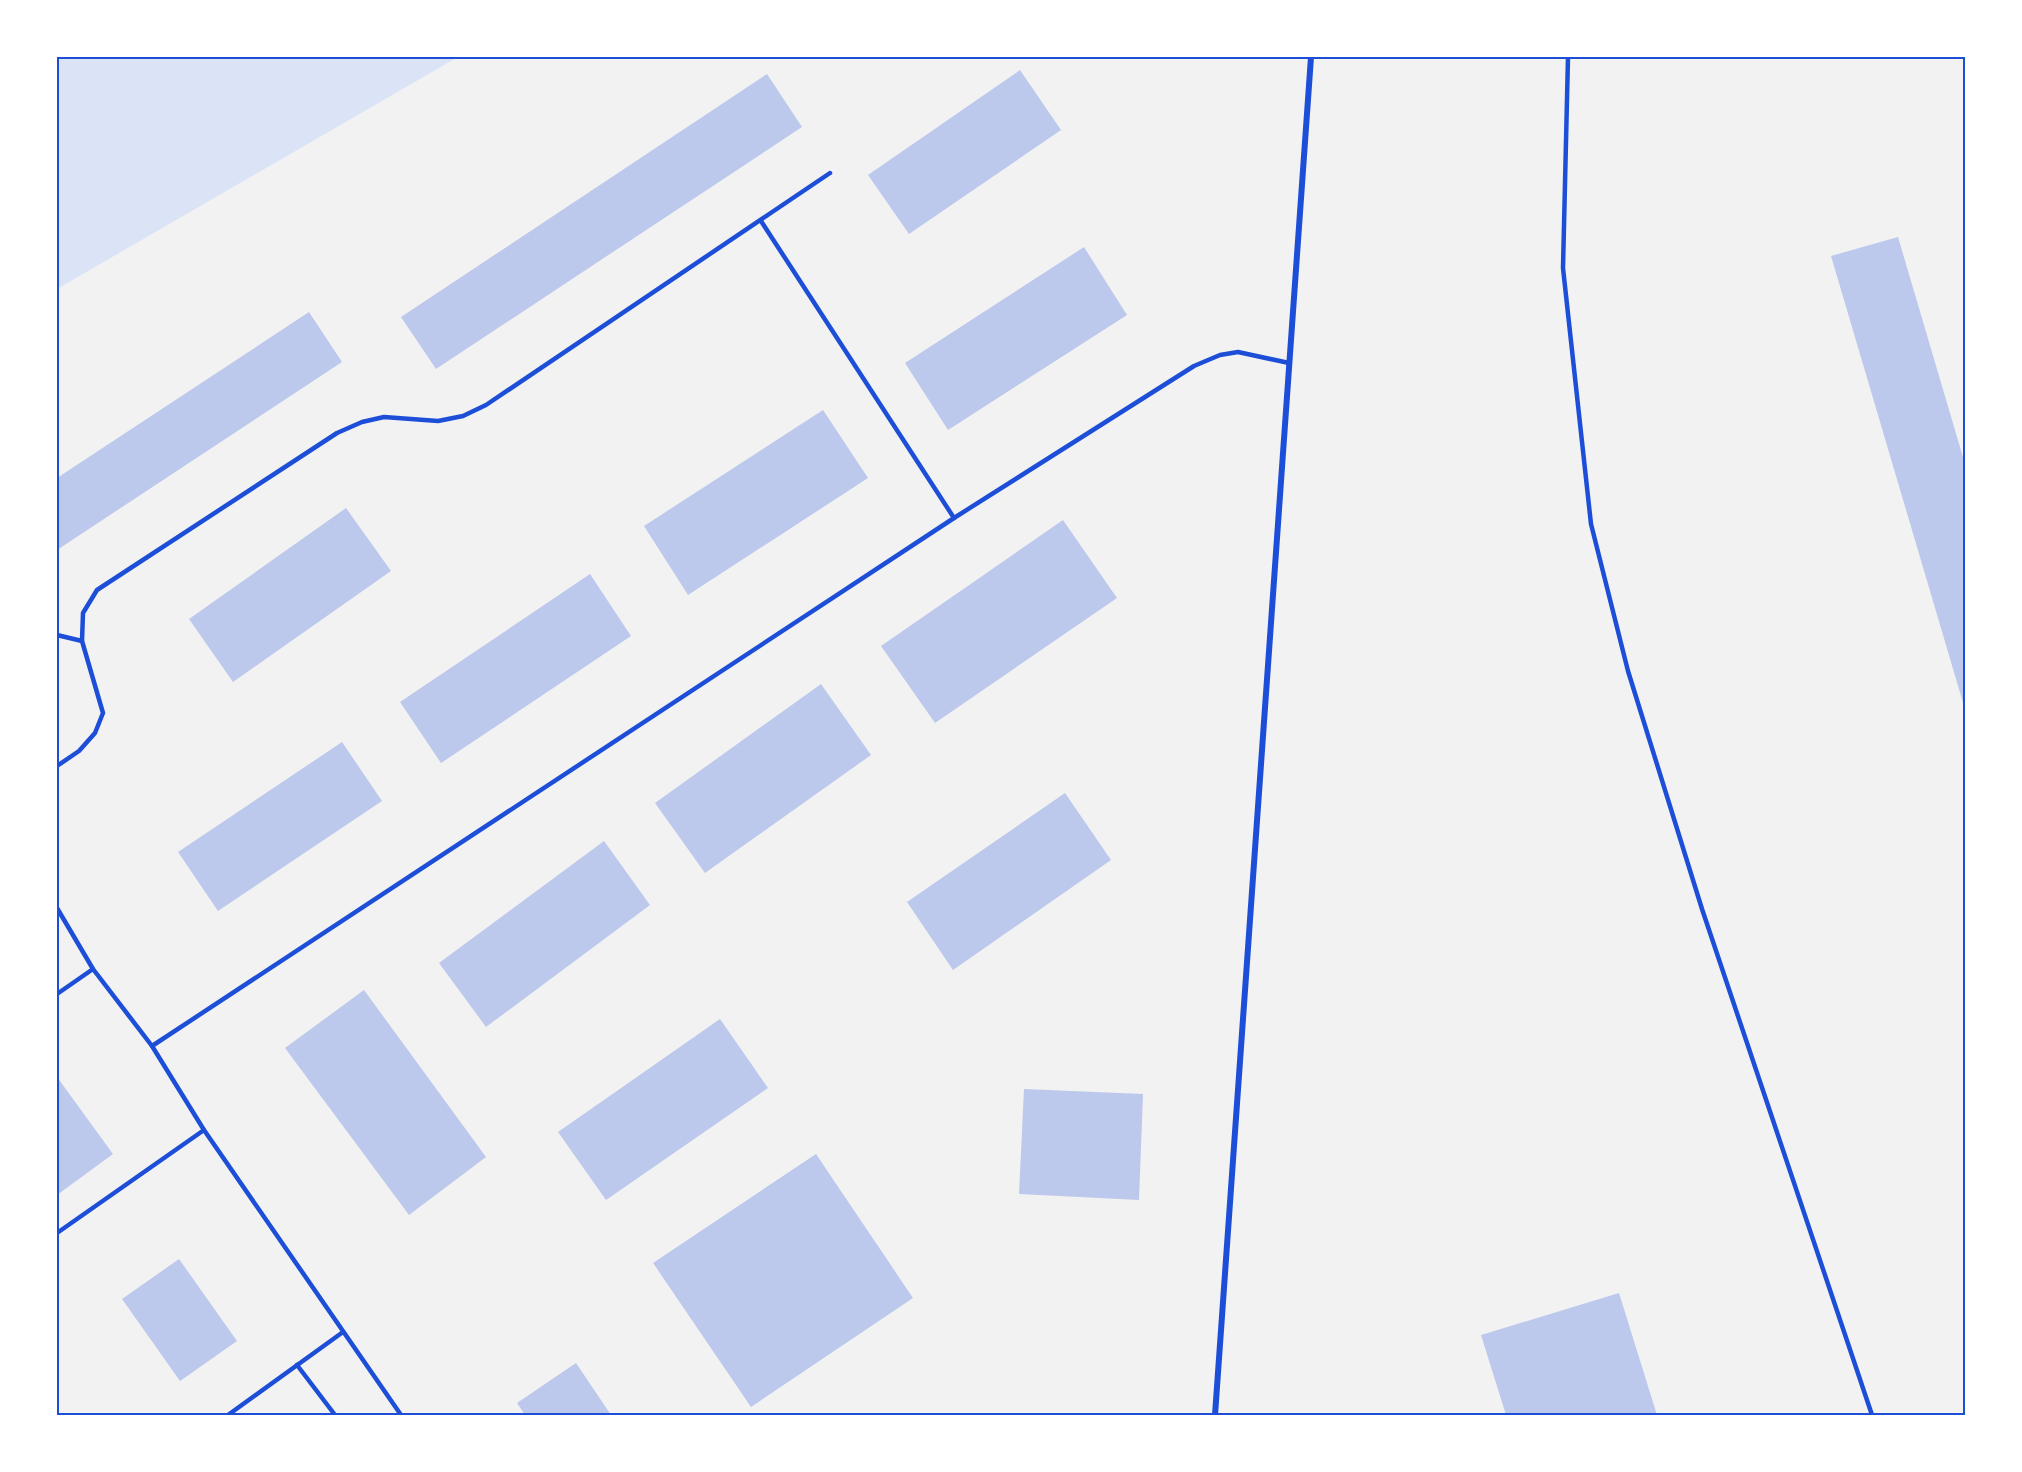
<svg xmlns="http://www.w3.org/2000/svg" width="2022" height="1472" font-family="Raleway,sans-serif">
<rect width="100%" height="100%" fill="#f2f2f2"/>
<path fill="#dbe4f7" d="M 57,57 L 458,57 L 57,289 Z"/>
<g fill="#bdc9ec">
<path d="M 1020,70 L 1061,130 L 909,234 L 868,175 Z"/>
<path d="M 767,74 L 802,127 L 436,369 L 401,317 Z"/>
<path d="M 1898,237 L 1965,464 L 1964,706 L 1831,256 Z"/>
<path d="M 1084,247 L 1127,315 L 948,430 L 905,363 Z"/>
<path d="M 309,312 L 342,362 L 57,550 L 57,478 Z"/>
<path d="M 823,410 L 868,478 L 688,595 L 644,526 Z"/>
<path d="M 346,508 L 391,571 L 233,682 L 189,619 Z"/>
<path d="M 1063,520 L 1117,598 L 935,723 L 881,646 Z"/>
<path d="M 590,574 L 631,636 L 441,763 L 400,702 Z"/>
<path d="M 821,684 L 871,755 L 705,873 L 655,803 Z"/>
<path d="M 342,742 L 382,801 L 218,911 L 178,852 Z"/>
<path d="M 1065,793 L 1111,860 L 953,970 L 907,902 Z"/>
<path d="M 604,841 L 650,905 L 486,1027 L 439,963 Z"/>
<path d="M 364,990 L 486,1157 L 409,1215 L 285,1048 Z"/>
<path d="M 720,1019 L 768,1088 L 606,1200 L 558,1132 Z"/>
<path d="M 57,1077 L 113,1154 L 57,1195 Z"/>
<path d="M 1024,1089 L 1143,1094 L 1139,1200 L 1019,1194 Z"/>
<path d="M 816,1154 L 913,1298 L 751,1407 L 653,1263 Z"/>
<path d="M 179,1259 L 237,1341 L 180,1381 L 122,1299 Z"/>
<path d="M 1619,1293 L 1657,1415 L 1506,1415 L 1481,1335 Z"/>
<path d="M 576,1363 L 611,1415 L 525,1415 L 517,1403 Z"/>
</g>
<g fill="none" stroke-linecap="round" stroke-linejoin="round">
<g stroke="#1d4ed8" stroke-width="4.5">
<path d="M 1568,57 L 1563,268 L 1591,524 L 1628,671 L 1702,909 L 1872,1415"/>
<path d="M 954,518 L 1194,366 L 1220,355 L 1238,352 L 1289,363"/>
<path d="M 57,635 L 82,641"/>
<path d="M 57,766 L 79,751 L 95,733 L 103,713 L 82,641 L 83,613 L 97,590 L 337,433 L 362,422 L 384,417 L 438,421 L 463,416 L 486,405 L 830,173"/>
<path d="M 57,908 L 93,969 L 152,1046 L 204,1130 L 401,1415"/>
<path d="M 57,994 L 93,969"/>
<path d="M 152,1046 L 954,518 L 761,221"/>
<path d="M 57,1233 L 204,1130"/>
<path d="M 297,1365 L 335,1415"/>
<path d="M 228,1415 L 343,1332"/>
</g>
<path stroke="#1d4ed8" stroke-width="6" d="M 1215,1415 L 1311,57"/>
</g>
<rect width="2022" height="1472" fill="none" stroke="#ffffff" stroke-width="117"/>
<rect x="58" y="58" width="1906" height="1356" fill="none" stroke="#1d4ed8" stroke-width="2"/>
</svg>
